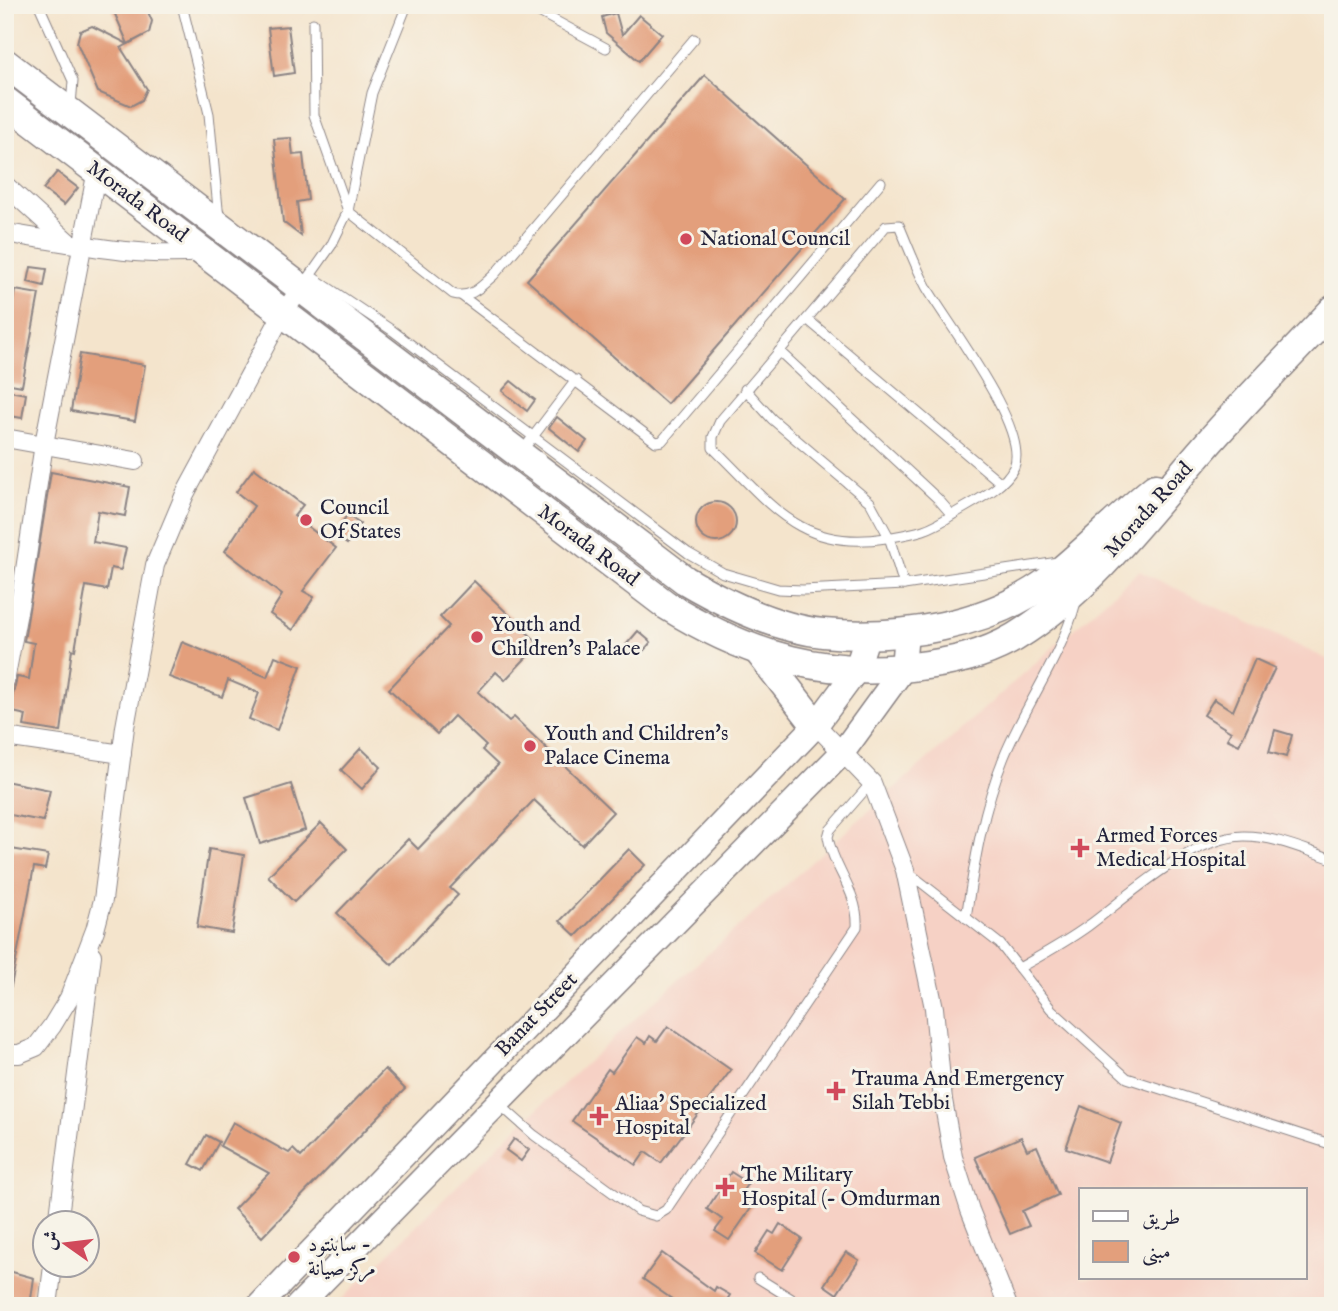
<svg xmlns="http://www.w3.org/2000/svg" width="1338" height="1311" font-family="'IM FELL English',Amiri,serif">
<rect width="100%" height="100%" fill="#f7f3e8"/>
<filter id="ink" filterUnits="userSpaceOnUse"><feTurbulence type="fractalNoise" baseFrequency=".0143" numOctaves="2"/><feDisplacementMap in="SourceGraphic" scale="14" xChannelSelector="R" yChannelSelector="G"/><feConvolveMatrix kernelMatrix="1 2 1 2 8 2 1 2 1" color-interpolation-filters="sRGB"/></filter>
<filter id="wash" filterUnits="userSpaceOnUse"><feTurbulence type="fractalNoise" baseFrequency=".00686" numOctaves="4" result="noise"/><feDisplacementMap in="SourceGraphic" scale="28" xChannelSelector="R" yChannelSelector="G"/><feGaussianBlur stdDeviation="1.57" result="paint"/><feColorMatrix in="noise" values="0 0 0 0 0 0 0 0 0 0 0 0 0 0 0 0 0 1.4 0 .05"/><feComposite in="paint" operator="in"/></filter>
<g filter="url(#wash)">
<rect width="100%" height="100%" fill="#f4e4cc"/>
<path fill="#f6d1c5" fill-rule="evenodd" d="M 1139,571 L 1333,662 L 1333,1306 L 335,1306 L 510,1134 L 618,1034 ZM 1081,1190 L 1305,1190 L 1305,1278 L 1081,1278 Z"/>
<g id="blocks">
<g fill="#e39f7c">
<path d="M 111,5 L 145,5 L 152,21 L 149,33 L 128,44 Z"/>
<path d="M 616,13 L 622,35 L 639,15 L 662,34 L 639,61 L 606,33 L 602,17 Z"/>
<path d="M 92,26 L 128,44 L 121,48 L 147,89 L 142,100 L 131,106 L 98,92 L 77,43 L 80,31 Z"/>
<path d="M 288,26 L 294,73 L 274,76 L 268,28 Z"/>
<path d="M 705,75 L 845,199 L 667,404 L 527,280 Z"/>
<path d="M 291,138 L 293,155 L 303,154 L 308,200 L 297,202 L 301,236 L 283,222 L 274,139 Z"/>
<path d="M 57,172 L 78,188 L 64,205 L 43,189 Z"/>
<path d="M 31,267 L 47,269 L 44,286 L 28,282 Z"/>
<path d="M 15,290 L 39,294 L 22,386 L 5,383 L 5,346 Z"/>
<path d="M 80,354 L 145,365 L 135,421 L 71,411 Z"/>
<path d="M 511,381 L 535,400 L 527,411 L 502,391 Z"/>
<path d="M 9,391 L 26,394 L 22,418 L 5,415 Z"/>
<path d="M 557,417 L 587,441 L 579,452 L 549,428 Z"/>
<path d="M 254,468 L 303,505 L 294,516 L 336,548 L 303,591 L 314,597 L 293,630 L 270,614 L 282,595 L 225,551 L 254,506 L 236,492 Z"/>
<path d="M 51,472 L 130,487 L 125,516 L 98,511 L 93,542 L 126,548 L 121,570 L 111,568 L 107,590 L 86,586 L 75,650 L 72,649 L 61,732 L 24,726 L 26,715 L 9,711 L 17,677 L 29,679 L 34,643 L 24,641 Z"/>
<circle cx="716" cy="522" r="20"/>
<path d="M 347,515 L 360,524 L 347,544 L 334,535 Z"/>
<path d="M 474,581 L 539,644 L 505,680 L 496,672 L 478,692 L 509,721 L 514,717 L 613,812 L 582,845 L 534,800 L 450,888 L 458,895 L 392,965 L 337,913 L 408,839 L 418,849 L 498,765 L 482,750 L 486,746 L 454,716 L 437,734 L 389,689 L 449,626 L 440,617 Z"/>
<path d="M 638,631 L 651,642 L 639,656 L 626,645 Z"/>
<path d="M 182,642 L 267,677 L 275,656 L 301,666 L 277,730 L 249,719 L 259,693 L 228,680 L 222,697 L 169,677 Z"/>
<path d="M 1255,659 L 1275,668 L 1239,745 L 1227,739 L 1231,732 L 1204,715 L 1214,699 L 1233,711 Z"/>
<path d="M 1275,730 L 1292,735 L 1286,757 L 1269,752 Z"/>
<path d="M 361,748 L 381,767 L 362,789 L 341,770 Z"/>
<path d="M 5,781 L 50,790 L 43,821 L 5,814 Z"/>
<path d="M 291,784 L 305,830 L 260,844 L 246,798 Z"/>
<path d="M 321,823 L 347,849 L 294,902 L 268,876 Z"/>
<path d="M 5,848 L 48,855 L 45,869 L 34,867 L 11,986 L 5,985 Z"/>
<path d="M 209,849 L 244,855 L 232,933 L 197,927 Z"/>
<path d="M 629,849 L 645,865 L 576,936 L 560,921 Z"/>
<path d="M 668,1026 L 731,1070 L 661,1163 L 645,1152 L 636,1165 L 572,1121 L 608,1069 L 612,1072 L 637,1037 L 646,1043 L 650,1036 L 657,1041 Z"/>
<path d="M 385,1069 L 405,1089 L 262,1237 L 234,1209 L 269,1173 L 220,1146 L 233,1122 L 289,1153 L 293,1149 L 301,1157 Z"/>
<path d="M 1081,1106 L 1121,1123 L 1107,1162 L 1066,1148 Z"/>
<path d="M 206,1135 L 219,1142 L 203,1171 L 190,1164 Z"/>
<path d="M 1021,1137 L 1027,1150 L 1037,1146 L 1058,1195 L 1022,1211 L 1029,1226 L 1010,1234 L 975,1157 Z"/>
<path d="M 514,1139 L 529,1150 L 521,1161 L 506,1150 Z"/>
<path d="M 731,1172 L 748,1183 L 742,1192 L 756,1201 L 729,1240 L 715,1231 L 723,1220 L 707,1209 Z"/>
<path d="M 780,1224 L 802,1239 L 782,1270 L 755,1253 L 769,1231 L 774,1234 Z"/>
<path d="M 846,1252 L 859,1260 L 837,1294 L 824,1285 Z"/>
<path d="M 662,1253 L 714,1291 L 716,1287 L 730,1295 L 727,1300 L 735,1306 L 682,1306 L 643,1279 Z"/>
<path d="M 5,1270 L 34,1278 L 30,1306 L 5,1306 Z"/>
</g>
</g>
</g>
<g filter="url(#ink)">
<use href="#blocks" fill-opacity="0" stroke="#8b8384" stroke-width="2"/>
<g fill="none" stroke-linecap="round" stroke-linejoin="round">
<g stroke="#8b8384" stroke-width="11">
<g id="service">
<path d="M 39,5 L 73,81 L 71,105"/>
<path d="M 182,5 L 209,114 L 219,219"/>
<path d="M 526,5 L 606,48"/>
<path d="M 313,23 L 314,115 L 348,211 L 453,294 C 472,299 481,286 494,275 L 694,39"/>
<path d="M 311,276 L 393,331 L 688,553 L 723,573 L 778,589 L 803,590 L 904,585 L 1058,562"/>
<path d="M 307,280 L 331,246 L 348,211 L 372,93 L 407,5"/>
<path d="M 462,296 L 656,442 L 662,441 L 881,182"/>
<path d="M 807,319 L 1001,483"/>
<path d="M 779,351 L 938,499 L 952,515 C 927,532 915,533 886,538 C 799,552 770,503 713,448 L 713,437 L 720,421 L 886,226 L 899,225 C 908,246 916,268 927,288 C 948,324 1030,429 1014,467 C 1004,489 971,503 952,515"/>
<path d="M 745,389 L 772,419 L 870,502 L 889,537 L 904,585"/>
<path d="M 529,442 L 576,380"/>
<path d="M 909,873 L 1000,944 L 1051,1009 L 1127,1078 L 1333,1145"/>
<path d="M 966,918 C 974,864 983,808 1004,757 C 1026,703 1061,658 1076,602"/>
<path d="M 1019,968 C 1042,955 1066,942 1088,926 C 1129,896 1191,837 1244,836 C 1274,836 1305,850 1333,859"/>
<path d="M 498,1103 L 534,1135 L 638,1211 L 656,1216 L 666,1210 L 857,927 C 859,892 833,869 828,837 L 830,830 L 871,783"/>
<path d="M 758,1278 L 803,1306"/>
</g>
</g>
<g stroke="#8b8384" stroke-width="20">
<g id="minor">
<path d="M 5,185 L 69,243"/>
<path d="M 5,233 C 71,243 136,258 203,252 L 205,249"/>
<path d="M 5,438 L 135,461"/>
<path d="M 5,681 L 21,596 L 44,444 L 97,170"/>
<path d="M 816,725 L 872,783 L 905,870 L 934,1008 L 943,1100 L 953,1157 L 970,1210 L 1008,1306"/>
<path d="M 5,737 L 122,754"/>
<path d="M 5,1054 L 19,1054 L 36,1047 L 52,1026 L 69,998 L 95,930 L 103,900 L 125,727 L 155,565 L 185,494 L 283,313 L 302,287"/>
<path d="M 58,1224 L 92,955"/>
<path d="M 48,1306 L 53,1266"/>
</g>
</g>
<g stroke="#8b8384" stroke-width="27">
<g id="secondary">
<path d="M 259,1306 L 816,725 L 856,671 L 868,634"/>
<path d="M 298,1306 L 842,753 L 903,669 L 906,632"/>
</g>
</g>
<g stroke="#8b8384" stroke-width="31">
<g id="primary">
<path d="M 5,63 L 685,580 C 726,604 775,628 823,633 C 898,640 989,626 1051,579 C 1087,550 1119,517 1155,488"/>
<path d="M 5,101 L 666,605 C 750,657 829,680 927,665 C 963,660 996,651 1026,630 C 1096,583 1148,512 1203,449 C 1245,401 1290,356 1333,310"/>
<path d="M 759,652 L 816,725"/>
</g>
</g>
<use href="#service" stroke="#fff" stroke-width="9"/>
<use href="#minor" stroke="#fff" stroke-width="18"/>
<use href="#secondary" stroke="#fff" stroke-width="24"/>
<use href="#primary" stroke="#fff" stroke-width="28"/>
</g>
</g>
<g fill="#d1495b" stroke="#f7f3e8" stroke-width="2.5">
<circle cx="686" cy="239" r="7"/>
<circle cx="306" cy="520" r="7"/>
<circle cx="477" cy="637" r="7"/>
<circle cx="530" cy="746" r="7"/>
<path d="M1076.5 837.5h7v7h7v7h-7v7h-7v-7h-7v-7h7z"/>
<path d="M832.5 1080.5h7v7h7v7h-7v7h-7v-7h-7v-7h7z"/>
<path d="M595.5 1105.5h7v7h7v7h-7v7h-7v-7h-7v-7h7z"/>
<path d="M721.5 1176.5h7v7h7v7h-7v7h-7v-7h-7v-7h7z"/>
<circle cx="294" cy="1257" r="7"/>
</g>
<g text-anchor="middle" dominant-baseline="central" stroke-width="6" stroke-linejoin="round" paint-order="stroke">
<g font-size="21" fill="#22223b" stroke="#f7f3e8">
<text transform="translate(137 202) rotate(37)">Morada Road</text>
<text transform="translate(1149 510) rotate(-48)">Morada Road</text>
<text transform="translate(588 546) rotate(37)">Morada Road</text>
<text transform="translate(537 1015) rotate(-46)">Banat Street</text>
</g>
<g font-size="21" fill="#22223b" stroke="#f7f3e8" text-anchor="start">
<text x="700" y="239">National Council</text>
<text x="320" y="508">Council<tspan x="320" dy="24">Of States</tspan></text>
<text x="491" y="625">Youth and<tspan x="491" dy="24">Children's Palace</tspan></text>
<text x="544" y="734">Youth and Children's<tspan x="544" dy="24">Palace Cinema</tspan></text>
<text x="1096" y="836">Armed Forces<tspan x="1096" dy="24">Medical Hospital</tspan></text>
<text x="852" y="1079">Trauma And Emergency<tspan x="852" dy="24">Silah Tebbi</tspan></text>
<text x="615" y="1104">Aliaa' Specialized<tspan x="615" dy="24">Hospital</tspan></text>
<text x="741" y="1175">The Military<tspan x="741" dy="24">Hospital (- Omdurman</tspan></text>
<text x="308" y="1245">سابنتود -<tspan x="308" dy="24">مركز صيانة</tspan></text>
</g>
</g>
<rect width="1338" height="1311" fill="none" stroke="#f7f3e8" stroke-width="28"/>
<rect x="1079" y="1188" width="228" height="91" fill="#f7f3e8" stroke="#a29fa3" stroke-width="2"/>
<rect x="1093" y="1211" width="35" height="10" fill="#ffffff" stroke="#a29fa3" stroke-width="2"/>
<text x="1142" y="1224" font-size="21" fill="#22223b">طريق</text>
<rect x="1093" y="1241" width="35" height="21" fill="#e39f7c" stroke="#a29fa3" stroke-width="2"/>
<text x="1142" y="1258" font-size="21" fill="#22223b">مبنى</text>
<g transform="translate(66 1244) rotate(284)"><circle r="33" fill="#f7f3e8" stroke="#a29fa3" stroke-width="2"/>
<path d="M0-5L12 26L0 18L-12 26Z" fill="#d1495b"/>
<text y="-10" font-size="19" font-weight="bold" text-anchor="middle" fill="#22223b">ش</text>
</g>
</svg>
